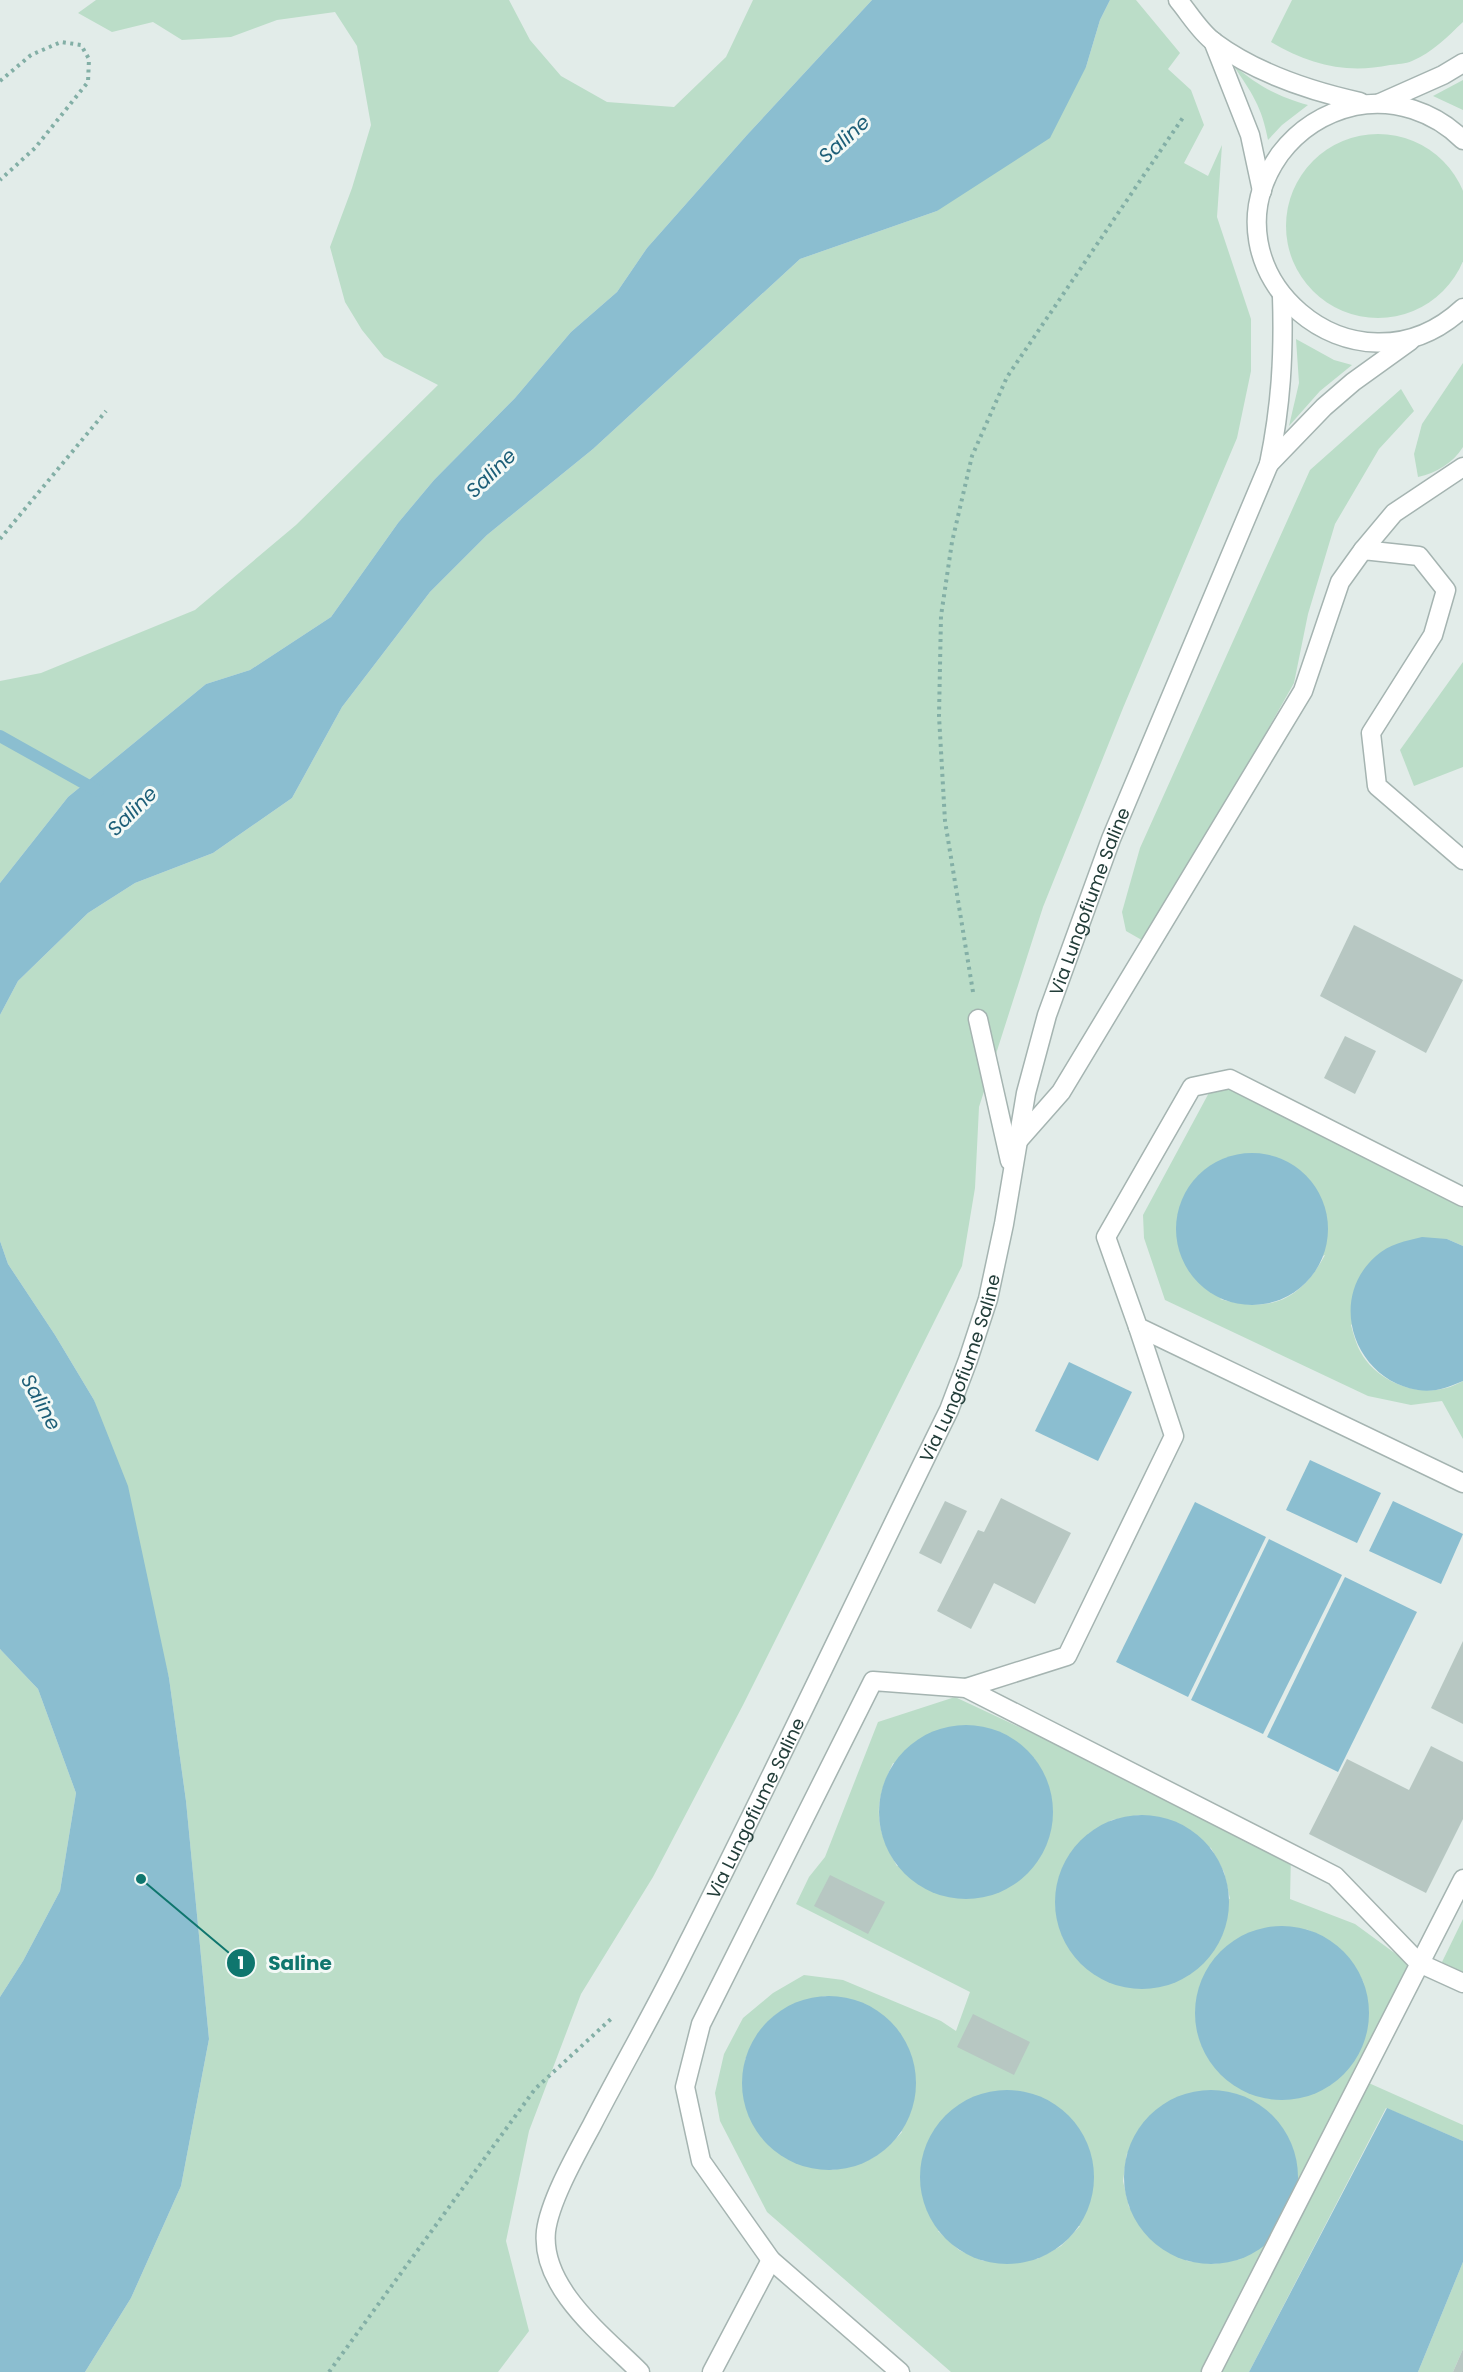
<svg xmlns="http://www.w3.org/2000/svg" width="1463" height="2372" font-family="Poppins,sans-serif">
<rect width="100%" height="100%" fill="#e2ece9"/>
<g fill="#bbddc8" fill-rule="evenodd">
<path d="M 96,0 L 509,0 L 530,40 L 561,76 L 607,102 L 674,107 L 726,57 L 753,0 L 872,0 L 747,135 L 647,248 L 617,292 L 571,332 L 515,398 L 434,480 L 398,523 L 331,617 L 250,670 L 206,684 L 68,797 L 0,883 L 0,681 L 41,673 L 195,610 L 296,525 L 438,385 L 384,357 L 362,330 L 345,302 L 330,247 L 352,188 L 371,125 L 357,46 L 335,12 L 277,20 L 231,37 L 182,40 L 153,22 L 112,32 L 78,13 Z"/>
<path d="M 1110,0 L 1136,0 L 1180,53 L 1168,69 L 1191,90 L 1204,125 L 1184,163 L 1208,176 L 1222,145 L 1217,217 L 1251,319 L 1251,371 L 1237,438 L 1123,708 L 1043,907 L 979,1107 L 975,1188 L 962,1266 L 743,1705 L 653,1877 L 581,1994 L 529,2131 L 506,2241 L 529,2331 L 498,2372 L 85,2372 L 131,2298 L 181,2186 L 209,2039 L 186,1801 L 169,1678 L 94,1400 L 55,1335 L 8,1264 L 0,1241 L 0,1015 L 18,981 L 88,913 L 135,883 L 213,853 L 292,798 L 342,707 L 430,592 L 487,535 L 593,449 L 800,259 L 937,211 L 1086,67 L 1100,20 Z"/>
<path d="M 1292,0 L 1463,0 L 1463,22 C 1448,36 1432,53 1412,61 C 1406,64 1397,64 1390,65 C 1347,74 1309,65 1271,42 Z"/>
<path d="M 1233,65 C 1259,86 1276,96 1308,105 L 1282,125 L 1268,140 C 1262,107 1252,93 1233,65 Z"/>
<path d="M 1463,80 L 1463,110 L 1433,96 Z"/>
<circle cx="1378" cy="226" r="92"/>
<path d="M 1296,339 L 1334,360 L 1352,365 L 1320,391 L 1289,426 L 1299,383 Z"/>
<path d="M 1463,363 L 1463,447 C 1453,463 1436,473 1418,477 L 1414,454 L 1422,424 Z"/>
<path d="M 1401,389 L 1414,411 L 1379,449 L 1335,524 L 1308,614 L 1294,683 L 1147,943 L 1126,931 L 1122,912 L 1140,848 L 1310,470 Z"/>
<path d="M 1463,662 L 1463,767 L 1414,786 L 1400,750 Z"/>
<path d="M 1227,1086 L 1463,1204 L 1463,1246 L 1447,1239 L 1351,1325 C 1353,1332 1355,1340 1358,1347 C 1372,1379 1413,1397 1446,1388 C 1451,1387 1457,1384 1463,1381 L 1463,1439 L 1442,1401 L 1411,1405 L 1368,1396 L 1165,1300 L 1144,1238 L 1143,1215 L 1211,1089 ZM 1325,1255 C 1300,1301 1271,1313 1220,1299 Z"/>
<path d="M 0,1649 L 38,1689 L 76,1793 L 60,1891 L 23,1961 L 0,1997 Z"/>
<path d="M 955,1697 L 1291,1854 L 1290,1899 L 1355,1924 L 1411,1965 L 1353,2076 L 1463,2125 L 1463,2141 L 1386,2108 L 1249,2372 L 951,2372 L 767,2212 L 720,2121 L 715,2093 L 724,2054 L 743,2018 L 773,1993 L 804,1975 L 843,1980 L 941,2021 L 956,2031 L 970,1992 L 796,1904 L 809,1877 L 825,1857 L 878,1722 ZM 1034,1758 C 1057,1798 1058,1819 1038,1861 L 897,1866 C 874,1826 873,1805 893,1763 ZM 1139,1815 L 1211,1848 L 1224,1872 L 1230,1899 L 1088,1834 L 1112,1820 ZM 1306,1929 C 1338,1944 1347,1952 1364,1983 ZM 826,1996 L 902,2132 C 878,2158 867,2164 832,2170 L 745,2060 C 764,2017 780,2005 826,1996 ZM 1127,2153 L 1241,2259 L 1214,2264 L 1187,2261 L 1129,2207 L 1123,2181 ZM 1080,2226 L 1061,2246 L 1037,2259 L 983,2261 L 959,2250 L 938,2231 Z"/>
<path d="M 1463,1919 L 1463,1975 L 1442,1962 Z"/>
<path d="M 1463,2262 L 1463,2349 L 1453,2372 L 1418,2372 Z"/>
</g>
<g fill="#8bbed0">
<path d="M 872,0 L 1110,0 L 1100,20 L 1086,67 L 1050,138 L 937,211 L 800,259 L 593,449 L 487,535 L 430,592 L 342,707 L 292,798 L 213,853 L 135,883 L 88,913 L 18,981 L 0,1015 L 0,883 L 68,797 L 206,684 L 250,670 L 331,617 L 398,523 L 434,480 L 515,398 L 571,332 L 617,292 L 647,248 L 747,135 Z"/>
<circle cx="1252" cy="1229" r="76"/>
<path d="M 1422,1237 L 1447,1239 L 1463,1246 L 1463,1381 C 1449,1387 1434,1393 1418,1390 C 1355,1380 1326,1300 1376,1256 C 1389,1244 1406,1241 1422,1237 Z"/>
<path d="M 0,1241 L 8,1264 L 55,1335 L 94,1400 L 128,1486 L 169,1678 L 186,1801 L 209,2039 L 181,2186 L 131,2298 L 85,2372 L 0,2372 L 0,1997 L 23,1961 L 60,1891 L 76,1793 L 38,1689 L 0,1649 Z"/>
<path d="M 1069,1362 L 1132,1392 L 1098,1461 L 1035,1431 Z"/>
<path d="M 1310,1460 L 1381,1493 L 1357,1543 L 1286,1510 Z"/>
<path d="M 1393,1501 L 1463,1534 L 1441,1584 L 1369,1551 Z"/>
<path d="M 1195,1502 L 1266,1537 L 1188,1697 L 1116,1662 Z"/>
<path d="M 1269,1539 L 1342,1575 L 1263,1734 L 1191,1700 Z"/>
<path d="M 1345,1577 L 1417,1612 L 1338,1772 L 1267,1737 Z"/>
<circle cx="966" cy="1812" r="87"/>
<circle cx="1142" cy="1902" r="87"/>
<circle cx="1282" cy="2013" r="87"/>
<circle cx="829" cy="2083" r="87"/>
<circle cx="1007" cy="2177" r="87"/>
<circle cx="1211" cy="2177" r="87"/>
<path d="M 1387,2108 L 1463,2141 L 1463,2262 L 1418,2372 L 1249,2372 Z"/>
</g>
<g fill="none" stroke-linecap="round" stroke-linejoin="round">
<path stroke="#8bbed0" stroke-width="12" d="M 0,736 L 98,791"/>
</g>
<g fill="#b7c7c2">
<path d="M 1354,925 L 1463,980 L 1426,1053 L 1320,996 Z"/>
<path d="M 1345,1036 L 1376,1051 L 1355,1094 L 1324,1078 Z"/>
<path d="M 1001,1498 L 1071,1533 L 1035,1604 L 994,1583 L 971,1629 L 937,1611 L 978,1530 L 984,1532 Z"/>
<path d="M 945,1501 L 967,1511 L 941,1564 L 919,1553 Z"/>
<path d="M 1463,1641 L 1463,1724 L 1431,1708 Z"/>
<path d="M 1431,1746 L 1463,1762 L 1463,1819 L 1426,1893 L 1309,1834 L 1347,1759 L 1409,1790 Z"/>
<path d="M 830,1875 L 885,1902 L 868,1934 L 814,1906 Z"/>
<path d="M 973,2014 L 1030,2042 L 1014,2075 L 957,2047 Z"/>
<path d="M 1463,2349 L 1463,2372 L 1453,2372 Z"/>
</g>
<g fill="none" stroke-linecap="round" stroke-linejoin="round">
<g stroke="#a5b4b1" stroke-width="21">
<g id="service">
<path d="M 1363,550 L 1394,513 L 1463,467"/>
<path d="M 978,1019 L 1010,1161"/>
<path d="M 1016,1143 L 1061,1092 L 1303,691 L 1340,582 L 1363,550 L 1419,556 L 1446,590 L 1433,635 L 1371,733 L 1377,786 L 1463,860"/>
<path d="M 1463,1197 L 1230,1079 L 1192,1087 L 1106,1237 L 1138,1327 L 1463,1483"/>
<path d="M 966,1688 L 1067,1656 L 1174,1436 L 1138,1327"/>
<path d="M 712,2372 L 771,2260"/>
<path d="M 900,2372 L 771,2260 L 701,2161 L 685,2087 L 701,2024 L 873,1681 L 966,1688 L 1335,1876 L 1419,1963 L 1463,1983"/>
<path d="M 1211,2372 L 1463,1879"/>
</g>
</g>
<g stroke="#a5b4b1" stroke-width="21">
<g id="tertiary">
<path d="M 1178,0 C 1189,13 1200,32 1214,42 C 1256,73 1310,91 1360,102"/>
<path d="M 1213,41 L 1250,135 L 1262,191"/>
<path d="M 1380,103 L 1443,75 L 1463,63"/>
<path d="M 1463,140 C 1435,112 1394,98 1355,106 C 1324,113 1299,129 1280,154 C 1197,271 1355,408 1463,308"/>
<path d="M 1269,464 L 1324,407 L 1353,382 L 1410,341"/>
<path id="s1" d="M 640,2372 C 604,2336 540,2288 546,2231 C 550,2200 577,2153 592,2125 C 622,2067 655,2010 684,1951 C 775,1772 860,1590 949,1410 L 968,1360 L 988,1299 L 1004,1224 L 1026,1093 L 1047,1015 L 1111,839 L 1269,464 C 1281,406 1284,355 1282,296"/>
</g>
</g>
<g stroke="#83afa6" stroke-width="4" stroke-dasharray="3 4.5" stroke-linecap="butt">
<path d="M 0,81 L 31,55 L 61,42 L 81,45 L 89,59 L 88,82 L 35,148 L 0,180"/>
<path d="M 0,539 L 106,411"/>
<path d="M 973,992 L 945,821 L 939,716 L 941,616 L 952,542 L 972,456 L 1007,377 L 1184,116"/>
<path d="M 329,2372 L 535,2089 L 613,2017"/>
</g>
<use href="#service" stroke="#fff" stroke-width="18"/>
<use href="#tertiary" stroke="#fff" stroke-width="18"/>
</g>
<g text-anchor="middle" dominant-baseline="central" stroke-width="6" stroke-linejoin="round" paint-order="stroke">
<g font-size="18" fill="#223d39" stroke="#f3f9f6">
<text stroke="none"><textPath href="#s1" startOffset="1620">Via Lungofiume Saline</textPath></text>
<text stroke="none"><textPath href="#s1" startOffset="1134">Via Lungofiume Saline</textPath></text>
<text stroke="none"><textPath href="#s1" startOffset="648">Via Lungofiume Saline</textPath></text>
</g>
<g font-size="20" font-style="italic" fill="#1d5f78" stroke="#f3f9f6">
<text transform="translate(844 139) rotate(-42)">Saline</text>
<text transform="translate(491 473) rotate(-44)">Saline</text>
<text transform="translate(132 811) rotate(-45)">Saline</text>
<text transform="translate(41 1402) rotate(61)">Saline</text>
</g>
</g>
<path fill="none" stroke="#0f766e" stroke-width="2" d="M141 1879L241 1963"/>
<g fill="#0f766e" stroke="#f3f9f6" stroke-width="2">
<circle cx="141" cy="1879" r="6"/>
<circle cx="241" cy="1963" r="15"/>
</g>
<g font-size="18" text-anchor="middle" font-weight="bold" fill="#fff">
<text x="241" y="1969">1</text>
</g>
<g font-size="20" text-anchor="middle" font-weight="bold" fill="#0f766e" stroke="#f3f9f6" stroke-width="6" stroke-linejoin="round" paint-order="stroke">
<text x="300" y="1970">Saline</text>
</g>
</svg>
